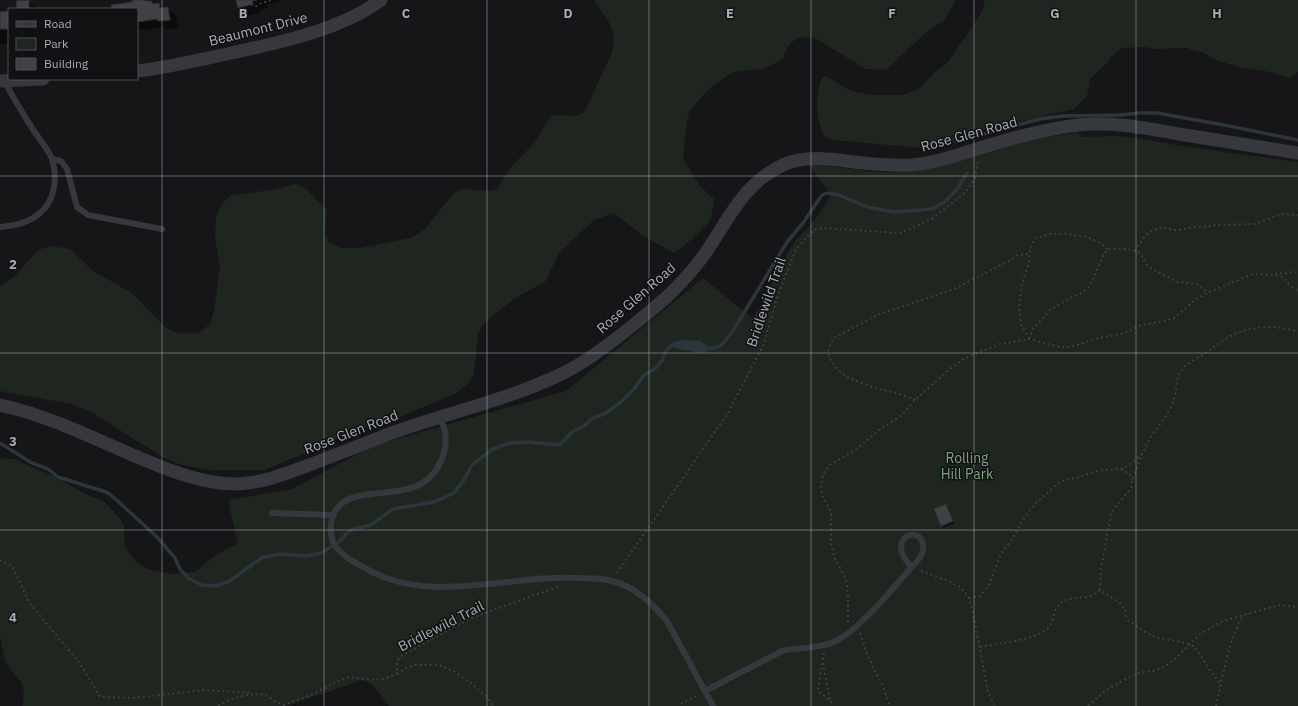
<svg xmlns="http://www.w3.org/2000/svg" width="1298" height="706" font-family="'IBM Plex Sans',sans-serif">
<rect width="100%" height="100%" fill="#161618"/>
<g fill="#1e261f">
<path d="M 594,0 L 955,0 L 954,5 L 943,21 L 923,35 L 886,70 L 866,69 L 815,38 C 797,35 787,41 783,59 L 763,69 L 733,72 L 711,87 L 690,110 L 687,120 L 683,158 L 700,186 L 714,199 L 714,204 L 710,221 L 691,240 L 674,253 L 642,235 L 614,213 L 594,220 L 559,253 L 546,281 L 515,298 L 483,324 L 478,334 L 474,374 L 469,383 L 457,393 L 397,418 L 351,432 L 320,447 L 264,470 L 209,470 L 182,465 L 164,458 L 91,412 L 71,404 L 0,391 L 0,286 L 15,276 L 38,250 L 51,246 L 70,249 L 93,271 L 132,293 L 166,328 L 180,334 L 199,333 L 210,324 L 214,310 L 220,267 L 215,237 L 216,217 L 221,204 L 232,195 L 273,190 L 296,184 L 306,189 L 327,210 L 325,234 L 329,242 L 342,248 L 361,248 L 411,238 L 425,229 L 453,194 L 462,189 L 488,191 L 497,189 L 510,168 L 535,142 L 550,117 L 555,115 L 578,116 L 585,111 L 612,52 L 614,38 L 610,24 Z"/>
<path d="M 985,0 L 1298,0 L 1298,72 L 1289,78 L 1265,71 L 1238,67 L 1216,60 L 1202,52 L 1186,48 L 1155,49 L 1145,47 L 1122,48 L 1111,57 L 1108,62 L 1090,79 L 1087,96 L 1074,109 L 969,133 L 962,138 L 953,143 L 924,148 L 831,140 L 823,135 C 816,116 814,98 822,78 L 826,76 L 847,89 L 856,92 L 875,95 L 902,95 L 919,89 L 934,73 L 948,62 L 982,12 Z"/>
<path d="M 1078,133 L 1080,137 L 1119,136 L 1149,140 L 1181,146 L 1298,162 L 1298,706 L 389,706 C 381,696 375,684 363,680 L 286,706 L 22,706 L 24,694 L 22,683 L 9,668 L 5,661 L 0,636 L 0,458 L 15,459 L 33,468 L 52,475 L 91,497 L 102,500 L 108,505 L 121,520 L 124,526 L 125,545 L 128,551 L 136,562 L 147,569 L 171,574 L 195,572 L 213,557 L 229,548 L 238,544 L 228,500 L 292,489 L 375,445 L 566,391 L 703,278 L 752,318 L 766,298 L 776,272 L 796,240 L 808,228 L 819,214 L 831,195 L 809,165 C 841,165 873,176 906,171 C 922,169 938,164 953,160 C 995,149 1036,137 1078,133 Z"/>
</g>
<path fill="#2c353c" d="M 683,340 L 700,341 L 710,348 L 706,353 L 700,353 L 674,348 L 671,346 L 671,343 Z"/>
<g fill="#0007">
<path d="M 133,0 L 152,0 L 154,5 L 159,4 L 163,8 L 167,8 L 176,16 L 178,28 L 167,30 L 165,27 L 145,30 L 144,29 L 140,30 L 137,28 L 137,9 L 113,9 L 133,3 Z"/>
<path d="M 234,0 L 285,0 L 267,5 L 268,8 L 260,10 L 261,12 L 248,16 L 239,7 L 238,4 Z"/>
<path d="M 28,1 L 36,9 L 14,9 L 18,9 Z"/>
<path d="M 9,12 L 9,37 L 8,37 L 8,43 L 0,44 L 0,13 Z"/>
<path d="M 946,505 L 948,507 L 955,524 L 944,528 L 942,526 Z"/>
</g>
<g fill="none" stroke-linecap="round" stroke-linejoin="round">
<g stroke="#2c353c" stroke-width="3.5">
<path d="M 984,134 L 1040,119 L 1062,116 L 1120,115 L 1139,113 L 1157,113 L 1229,126 L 1298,140"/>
<path d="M 705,348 C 720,350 722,344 731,334 L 787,242 L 803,223 L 822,195 L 827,193 L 839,195 L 867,207 L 883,210 L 896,212 L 921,210 L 935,208 L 946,201 L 957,189 L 967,173"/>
<path d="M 0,443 L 30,462 L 48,469 L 58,477 L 106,492 L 111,495 L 157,537 L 175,558 L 180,569 L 188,578 L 202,585 L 215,586 L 228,582 L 263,557 L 283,554 L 307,556 L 321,553 L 340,541 L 346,534 L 353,529 L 371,525 L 393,509 L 434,502 L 454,493 L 464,480 L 472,465 L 493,449 L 510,443 L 528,442 L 560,445 L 573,431 L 584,426 L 593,418 L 604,414 L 621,402 L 635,388 L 643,376 L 656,368 L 662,360 L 667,349 L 674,344"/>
</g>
</g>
<g fill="#404145" stroke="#303034">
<path d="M 29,0 L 29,9 L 10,9 L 17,8 L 16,1 Z"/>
<path d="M 132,0 L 145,0 L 145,1 L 152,1 L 152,4 L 159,3 L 160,8 L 168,7 L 170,20 L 158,21 L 157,19 L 137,22 L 137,9 L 112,9 L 111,5 L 132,2 Z"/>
<path d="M 236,0 L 257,0 L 252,1 L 253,4 L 238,8 Z"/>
<path d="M 9,11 L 9,29 L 0,29 L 0,12 Z"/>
<path d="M 946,504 L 953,521 L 941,526 L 934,509 Z"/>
</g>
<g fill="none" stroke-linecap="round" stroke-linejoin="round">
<g stroke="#3d3f44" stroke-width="2" stroke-dasharray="2 3" stroke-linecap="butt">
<path d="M 252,4 L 253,6 L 255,7 L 263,2 L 267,2 L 271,0"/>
<path d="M 1135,251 L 1144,237 L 1149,232 L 1162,227 L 1173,230 L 1180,230 L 1189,228 L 1219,225 L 1254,224 L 1282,214 L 1298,215"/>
<path d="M 1275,274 L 1298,272"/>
<path d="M 1029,339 L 1033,329 L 1050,310 L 1072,297 L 1080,294 L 1090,286 L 1104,254 L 1108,249 L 1127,249 L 1138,252 L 1141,254 L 1143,259 L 1147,265 L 1154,270 L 1177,282 L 1189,283 L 1199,285 L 1207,292"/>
<path d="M 1029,339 L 1021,324 L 1019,307 L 1022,284 L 1029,262 L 1031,245 L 1036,238 L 1050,234 L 1066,234 L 1087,237 L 1100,243 L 1108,249"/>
<path d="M 915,400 L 900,394 L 875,388 L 849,378 L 838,370 L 831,361 L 828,353 L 830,345 L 834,338 L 877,315 L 954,289 L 1007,262 L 1018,255 L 1030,254"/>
<path d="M 1121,469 L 1130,475 L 1132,480"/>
<path d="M 0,560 L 12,566 L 30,604 L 79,662 L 100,697 L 134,698 L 204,690 L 251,693"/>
<path d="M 921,571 L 946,580 L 958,586 L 965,592 L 969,598 L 973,613 L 988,692 L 995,706"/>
<path d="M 617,573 L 728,413 L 764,344 L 778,295 L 796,249 L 814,230 L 822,228 L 900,233 L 932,219 L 966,192 L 975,178 L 978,162"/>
<path d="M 1100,590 L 1101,569 L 1111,513 L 1131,488 L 1132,481 L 1142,454"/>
<path d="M 969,598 L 980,596 L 988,587 L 1001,554 L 1011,541 L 1022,521 L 1035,504 L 1055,486 L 1064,480 L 1075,478 L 1097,471 L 1114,469 L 1121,469 L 1132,463 L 1143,453 L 1150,438 L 1166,416 L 1172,405 L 1175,396 L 1178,377 L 1180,372 L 1186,365 L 1204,354 L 1230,336 L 1245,330 L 1263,327 L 1275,327 L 1298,331"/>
<path d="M 848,622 L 848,595 L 846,579 L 835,559 L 831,544 L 831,512 L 822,495 L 821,486 L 823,474 L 831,464 L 858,448 L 878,431 L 902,415 L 915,400 L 952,367 L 963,359 L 1000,344 L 1029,339 L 1060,347 L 1071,347 L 1096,339 L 1124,333 L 1142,325 L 1165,321 L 1174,318 L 1198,298 L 1207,293 L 1253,274 L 1274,275 L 1282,277 L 1292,287 L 1298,291"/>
<path d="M 860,633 L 867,654 L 873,667 L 882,684 L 890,706"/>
<path d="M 980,647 C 996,644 1037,640 1048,628 C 1055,620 1053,607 1063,601 C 1069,598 1079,598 1087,597 C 1092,596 1096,593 1100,590 L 1120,603 L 1125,609 L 1126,616 L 1128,620 L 1147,633 L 1155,637 L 1189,644 L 1195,647 L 1212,673 L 1221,684"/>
<path d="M 824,653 L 819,682 L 818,691 L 831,701 L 831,706"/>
<path d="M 823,663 L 830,700"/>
<path d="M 397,674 L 408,667 L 415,665 L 439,665 L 455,672 L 472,684 L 487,697 L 493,706"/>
<path d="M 681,704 L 698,695"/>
<path d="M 218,706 L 229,700 L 246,695 L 260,694 L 268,696 L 274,701 L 284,705 L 311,695 L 336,682 L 349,677 L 375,680 L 384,679 L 397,674 C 397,667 396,662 400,657 L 446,631 L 476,616 L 558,587"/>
<path d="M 1088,706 L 1106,690 L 1130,677 L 1142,672 L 1153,671 L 1164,667 L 1174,660 L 1200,634 L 1223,621 L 1279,605 L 1298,607"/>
<path d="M 1216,706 C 1223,675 1228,643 1243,615"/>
</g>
<g stroke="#37383d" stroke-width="6">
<path d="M 52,159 L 61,161 L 67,169 L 77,207 L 88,215 L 162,229"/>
<path d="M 0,227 C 14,226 29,223 40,213 C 55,201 58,176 52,159 C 48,149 40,140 34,131 C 23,114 13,98 4,80"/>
<path d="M 439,417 C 441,422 444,426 445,431 C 447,441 445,454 440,463 C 417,513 347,474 332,518 C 330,526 330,534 333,542 C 339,554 352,561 363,567 C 429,607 507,574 579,578 C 590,578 601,578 612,581 C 634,586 653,604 667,621 L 713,706"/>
<path d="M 272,513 L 333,515"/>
<path d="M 705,691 L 782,651 C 800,647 821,649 838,640 C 847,635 855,628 862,621 C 879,606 894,587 909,570 C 914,564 920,560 922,553 C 925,545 922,535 913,535 C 909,534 905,537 903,540 C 897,550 906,560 911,567"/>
</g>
<g stroke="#37383d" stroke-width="13">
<path d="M 137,71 C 170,67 203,59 236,52 C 282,42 342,29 381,0"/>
<path d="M 0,81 L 43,79"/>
<path d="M 0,405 C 52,416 98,441 147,461 C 176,473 205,484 237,484 C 263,483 288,473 312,464 C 337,454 362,445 386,435 C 442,414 501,402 555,377 C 582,365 604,348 627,330 C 642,318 657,306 671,293 C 683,281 694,269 704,255 C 728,221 742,184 783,165 C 805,155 830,159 854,162 C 872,164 892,166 911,165 C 935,163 958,155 980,148 C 1012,138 1045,129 1078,125 C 1114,121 1149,129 1185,135 C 1222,141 1260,147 1298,153"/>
</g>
</g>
<path fill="none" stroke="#a8adb8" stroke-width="1" stroke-opacity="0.55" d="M 162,0 L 162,706M 324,0 L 324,706M 487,0 L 487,706M 649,0 L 649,706M 811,0 L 811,706M 974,0 L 974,706M 1136,0 L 1136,706M 0,176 L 1298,176M 0,353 L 1298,353M 0,530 L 1298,530"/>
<g text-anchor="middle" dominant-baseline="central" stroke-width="3" stroke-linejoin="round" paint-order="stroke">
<g font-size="14" fill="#a8adb8" stroke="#111113">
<text transform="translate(258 29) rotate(-14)">Beaumont Drive</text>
<text transform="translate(969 134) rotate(-15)">Rose Glen Road</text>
<text transform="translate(636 298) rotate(-41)">Rose Glen Road</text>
<text transform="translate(766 302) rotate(-71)">Bridlewild Trail</text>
<text transform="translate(351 432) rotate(-21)">Rose Glen Road</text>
<text transform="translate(441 626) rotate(-27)">Bridlewild Trail</text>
</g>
<g font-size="14" fill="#7fa381" stroke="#111113">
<text x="967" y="458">Rolling<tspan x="967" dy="16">Hill Park</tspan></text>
</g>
</g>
<g font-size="13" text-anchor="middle" font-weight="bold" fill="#a8adb8" stroke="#111113" stroke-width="3" stroke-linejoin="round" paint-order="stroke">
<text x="243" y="18">B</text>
<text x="406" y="18">C</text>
<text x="568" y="18">D</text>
<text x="730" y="18">E</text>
<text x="892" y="18">F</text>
<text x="1055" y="18">G</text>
<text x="1217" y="18">H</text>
<text x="13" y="269">2</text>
<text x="13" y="446">3</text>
<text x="13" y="622">4</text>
</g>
<rect x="8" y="8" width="130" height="72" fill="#111113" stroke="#4d4f55"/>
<rect x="16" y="21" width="20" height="6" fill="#37383d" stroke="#4d4f55"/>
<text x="44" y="28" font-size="12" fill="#a8adb8">Road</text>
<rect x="16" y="38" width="20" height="12" fill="#1e261f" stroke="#4d4f55"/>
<text x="44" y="48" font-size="12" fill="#a8adb8">Park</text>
<rect x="16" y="58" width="20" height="12" fill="#404145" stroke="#4d4f55"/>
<text x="44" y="68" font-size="12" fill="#a8adb8">Building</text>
</svg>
